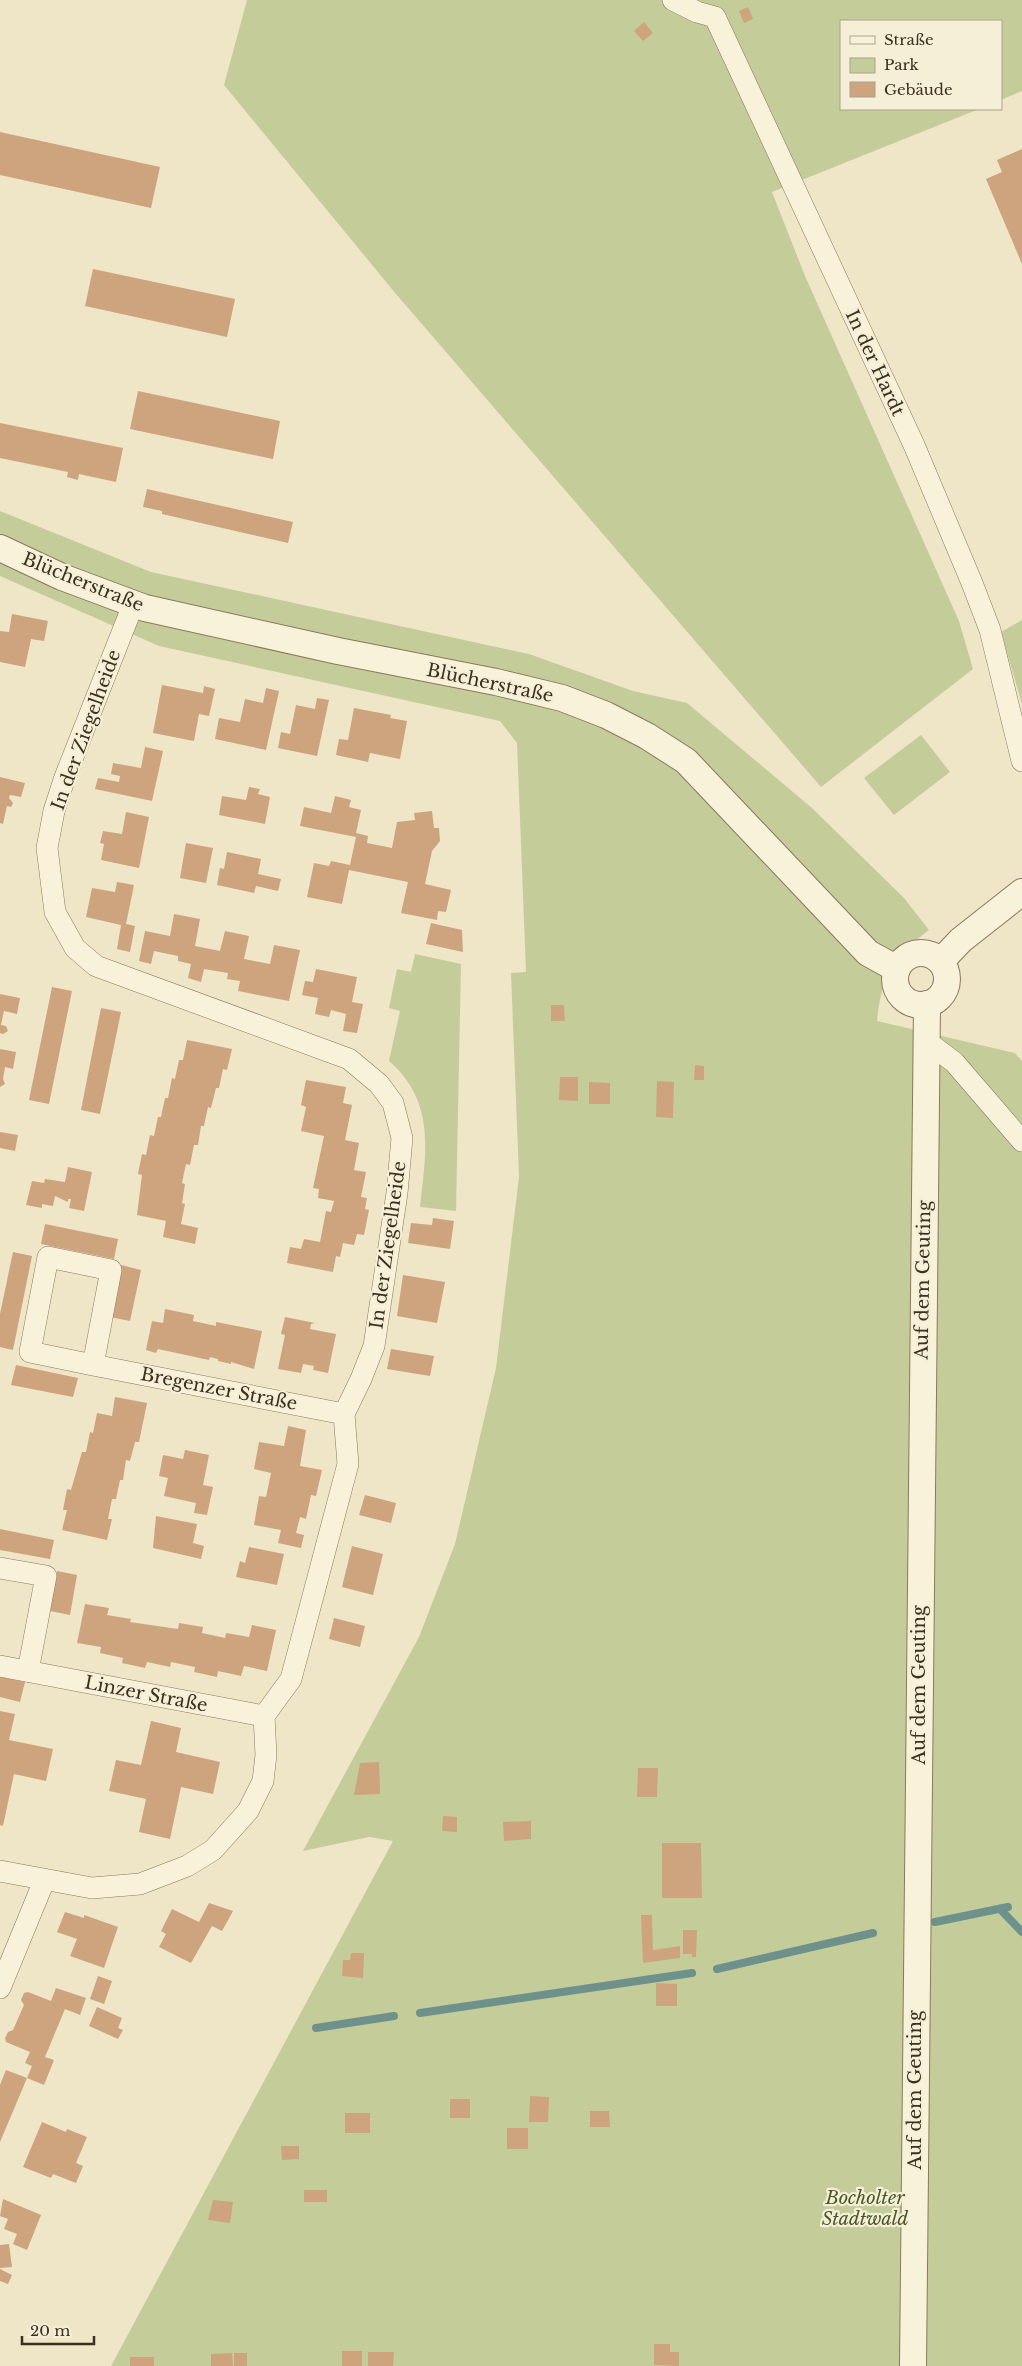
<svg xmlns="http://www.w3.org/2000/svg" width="1022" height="2366" font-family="'Libre Baskerville',serif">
<rect width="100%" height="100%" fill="#efe6c7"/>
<g fill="#c4cd9a">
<path d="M 247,0 L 1022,0 L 1022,91 L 1001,100 L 1001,21 L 841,21 L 841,109 L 979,109 L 772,192 L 805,276 L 959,621 L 973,669 L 821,787 L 396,294 L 224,85 Z"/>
<path d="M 0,511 L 151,572 L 529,654 L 633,691 L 687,703 L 812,808 L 904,898 L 929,930 C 893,958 882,974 877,1021 L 1015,1053 L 1022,1061 L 1022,2366 L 111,2366 L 393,1841 L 369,1837 L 303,1851 L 419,1637 L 455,1544 L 496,1368 L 519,1177 L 511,973 L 526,972 L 517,743 L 500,721 L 159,646 L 0,576 Z"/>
<path d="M 1022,620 L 1022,704 L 1001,632 Z"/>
<path d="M 921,735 L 950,772 L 894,815 L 864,778 Z"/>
<path d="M 415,954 L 461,964 L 456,1211 L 420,1207 C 426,1152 436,1102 389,1061 L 400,1011 L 389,1008 L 397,969 L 411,972 Z"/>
</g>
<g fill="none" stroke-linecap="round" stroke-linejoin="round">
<g stroke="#6e928b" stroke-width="8">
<path d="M 1000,1909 L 1022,1932"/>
<path d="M 935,1922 L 1008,1907"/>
<path d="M 717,1969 L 873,1933"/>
<path d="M 420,2013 L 692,1973"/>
<path d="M 316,2028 L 394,2016"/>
</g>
</g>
<g fill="#cda47d">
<path d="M 748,7 L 753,19 L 744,23 L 739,11 Z"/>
<path d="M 644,22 L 653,33 L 643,41 L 634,31 Z"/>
<path d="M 0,132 L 160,167 L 151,208 L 0,175 Z"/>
<path d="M 1022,149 L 1022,264 L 986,179 L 1002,172 L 997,160 Z"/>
<path d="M 93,269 L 235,299 L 227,337 L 85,306 Z"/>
<path d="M 138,391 L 280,421 L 273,459 L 130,429 Z"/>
<path d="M 0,423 L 123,448 L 116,482 L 79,474 L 78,480 L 67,477 L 68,472 L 0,458 Z"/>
<path d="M 147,489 L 293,522 L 288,543 L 162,514 L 162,511 L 143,507 Z"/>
<path d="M 12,614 L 48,621 L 44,641 L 31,639 L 25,667 L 0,662 L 0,631 L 9,632 Z"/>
<path d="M 162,685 L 203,693 L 204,686 L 215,689 L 209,716 L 199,714 L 194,741 L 153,733 Z"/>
<path d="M 266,688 L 279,691 L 266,750 L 215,739 L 219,718 L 240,722 L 245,699 L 263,703 Z"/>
<path d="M 317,698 L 329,700 L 317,756 L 278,748 L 281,732 L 290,734 L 296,705 L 315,709 Z"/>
<path d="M 354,708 L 391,715 L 390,718 L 407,721 L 400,759 L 370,753 L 368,762 L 336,755 L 339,739 L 348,740 Z"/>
<path d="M 145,747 L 163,751 L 152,801 L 95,789 L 98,778 L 119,782 L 120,776 L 111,774 L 113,763 L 141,768 Z"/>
<path d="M 0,777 L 25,783 L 21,797 L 10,795 L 9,798 L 13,803 L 11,807 L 7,806 L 3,824 L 0,823 Z"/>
<path d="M 249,787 L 260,789 L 258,794 L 270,797 L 265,824 L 219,815 L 222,796 L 246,800 Z"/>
<path d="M 335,796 L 351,800 L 349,807 L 361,810 L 356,833 L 368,836 L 367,843 L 392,848 L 397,822 L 415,820 L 414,813 L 432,811 L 434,828 L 439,828 L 440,841 L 432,851 L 425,884 L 451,890 L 446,912 L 438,911 L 437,920 L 401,913 L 408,882 L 349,870 L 342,904 L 307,897 L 314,863 L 329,866 L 331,861 L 350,865 L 356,837 L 300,826 L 304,807 L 331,813 Z"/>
<path d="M 126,812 L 149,817 L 139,868 L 101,860 L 104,844 L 100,843 L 103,831 L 122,834 Z"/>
<path d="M 186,843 L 213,848 L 206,883 L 180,878 Z"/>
<path d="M 227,852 L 261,859 L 258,874 L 281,879 L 278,891 L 256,886 L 254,893 L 217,885 L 220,868 L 224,869 Z"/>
<path d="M 117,882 L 134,885 L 126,924 L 135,926 L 130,952 L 117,949 L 121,925 L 86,917 L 92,888 L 115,892 Z"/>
<path d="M 174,914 L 200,919 L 195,946 L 220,951 L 225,931 L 249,936 L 244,959 L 270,964 L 274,945 L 300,950 L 289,1001 L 238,991 L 240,981 L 227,979 L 228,973 L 204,969 L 201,982 L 188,978 L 191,964 L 178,961 L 178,956 L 154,951 L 151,964 L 139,961 L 145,931 L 170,936 Z"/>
<path d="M 431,923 L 462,930 L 463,952 L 426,944 Z"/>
<path d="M 316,969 L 357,977 L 352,1002 L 363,1004 L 357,1033 L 343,1031 L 346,1014 L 331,1010 L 329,1017 L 315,1014 L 318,998 L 302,995 L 305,981 L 313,982 Z"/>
<path d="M 52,987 L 72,991 L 49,1104 L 29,1100 Z"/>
<path d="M 0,994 L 20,998 L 17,1014 L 4,1011 L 1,1025 L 6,1026 L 8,1031 L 3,1034 L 0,1033 Z"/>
<path d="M 551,1005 L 564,1005 L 565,1021 L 551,1021 Z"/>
<path d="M 101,1008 L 121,1012 L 100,1114 L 81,1110 Z"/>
<path d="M 187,1040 L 232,1049 L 227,1070 L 223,1069 L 219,1088 L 216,1088 L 211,1108 L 208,1107 L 204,1126 L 201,1126 L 198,1145 L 194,1145 L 190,1165 L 186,1164 L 182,1183 L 185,1184 L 182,1203 L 185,1204 L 181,1224 L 198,1228 L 195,1244 L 163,1237 L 166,1221 L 137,1215 L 142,1175 L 138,1174 L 142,1154 L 146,1155 L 150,1135 L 154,1136 L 158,1117 L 161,1117 L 165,1098 L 168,1098 L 172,1078 L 175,1079 L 179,1060 L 183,1060 Z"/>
<path d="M 0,1049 L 16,1052 L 13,1069 L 5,1067 L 3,1079 L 5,1084 L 0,1087 Z"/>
<path d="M 695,1065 L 704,1066 L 704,1080 L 694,1080 Z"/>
<path d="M 560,1077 L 578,1077 L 578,1101 L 559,1100 Z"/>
<path d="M 306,1080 L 346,1087 L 343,1103 L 352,1105 L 345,1140 L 359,1143 L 354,1170 L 366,1172 L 361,1197 L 367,1198 L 365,1209 L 369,1210 L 364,1235 L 357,1234 L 354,1245 L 343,1243 L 340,1257 L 336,1256 L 333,1272 L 287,1263 L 290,1247 L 301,1249 L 304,1239 L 320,1242 L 326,1211 L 331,1212 L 334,1201 L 318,1198 L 319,1189 L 313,1188 L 324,1136 L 301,1131 L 306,1107 L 301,1105 Z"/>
<path d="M 657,1081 L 674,1082 L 673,1118 L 656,1117 Z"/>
<path d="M 589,1082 L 610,1083 L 610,1104 L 589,1104 Z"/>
<path d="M 0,1132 L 18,1135 L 15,1151 L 0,1148 Z"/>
<path d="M 68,1167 L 92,1172 L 84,1211 L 69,1208 L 71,1199 L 68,1199 L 68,1202 L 55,1196 L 53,1206 L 42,1204 L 42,1208 L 26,1205 L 32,1181 L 44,1183 L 45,1179 L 65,1182 Z"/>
<path d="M 433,1218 L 454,1221 L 450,1249 L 408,1243 L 411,1223 L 432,1225 Z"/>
<path d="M 45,1224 L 118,1239 L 114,1259 L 41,1244 Z"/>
<path d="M 13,1252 L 32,1256 L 13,1350 L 0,1347 L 0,1314 Z"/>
<path d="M 121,1265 L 141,1270 L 130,1321 L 110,1317 Z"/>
<path d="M 403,1275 L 445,1282 L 437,1323 L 397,1316 Z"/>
<path d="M 165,1309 L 194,1315 L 193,1321 L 216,1326 L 216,1322 L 262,1331 L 254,1369 L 231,1362 L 231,1364 L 218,1361 L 218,1359 L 210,1357 L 209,1360 L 158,1349 L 156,1353 L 146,1350 L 152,1321 L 163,1323 Z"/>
<path d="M 285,1317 L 315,1323 L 311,1324 L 310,1329 L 336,1334 L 328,1373 L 313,1370 L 314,1366 L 303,1364 L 301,1373 L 278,1369 L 285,1335 L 281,1334 Z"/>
<path d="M 391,1349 L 434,1356 L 430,1376 L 387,1369 Z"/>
<path d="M 16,1365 L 78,1378 L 73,1397 L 11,1385 Z"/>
<path d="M 115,1397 L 147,1403 L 139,1442 L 135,1442 L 130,1461 L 126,1460 L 123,1480 L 120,1480 L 116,1499 L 112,1499 L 108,1519 L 112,1519 L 107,1540 L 62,1530 L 67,1510 L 63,1510 L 67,1489 L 71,1490 L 82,1452 L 86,1452 L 90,1432 L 93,1433 L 97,1413 L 112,1416 Z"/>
<path d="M 288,1426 L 306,1430 L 300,1466 L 322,1470 L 316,1496 L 311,1495 L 306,1519 L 300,1517 L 296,1533 L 304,1535 L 301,1548 L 278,1543 L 281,1530 L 254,1525 L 259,1496 L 266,1497 L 271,1473 L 254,1469 L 259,1442 L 284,1446 Z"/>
<path d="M 185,1450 L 209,1455 L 203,1485 L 213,1487 L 207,1515 L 194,1513 L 196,1503 L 164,1496 L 168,1478 L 159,1476 L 163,1455 L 183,1459 Z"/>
<path d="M 365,1495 L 396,1503 L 391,1523 L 359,1515 Z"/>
<path d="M 156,1516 L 197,1524 L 193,1543 L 204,1546 L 201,1559 L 153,1548 Z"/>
<path d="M 0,1529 L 54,1540 L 50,1559 L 0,1550 Z"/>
<path d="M 352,1546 L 383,1554 L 373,1595 L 342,1587 Z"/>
<path d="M 249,1547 L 284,1554 L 277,1585 L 236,1577 L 240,1561 L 245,1563 Z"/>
<path d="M 57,1571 L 77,1575 L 70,1615 L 50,1611 Z"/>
<path d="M 85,1604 L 109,1608 L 107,1615 L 131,1619 L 130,1622 L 178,1629 L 179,1623 L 203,1627 L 202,1633 L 225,1638 L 226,1633 L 249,1637 L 252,1625 L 276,1630 L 267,1671 L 244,1666 L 241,1676 L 218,1671 L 217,1677 L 194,1672 L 195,1667 L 171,1662 L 170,1667 L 147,1662 L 145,1668 L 122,1663 L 123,1658 L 100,1653 L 101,1647 L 77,1643 Z"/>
<path d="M 334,1618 L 365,1626 L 360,1647 L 329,1639 Z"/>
<path d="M 0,1677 L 25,1682 L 20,1702 L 0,1697 Z"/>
<path d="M 0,1711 L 15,1714 L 9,1740 L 53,1749 L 46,1781 L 14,1774 L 3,1826 L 0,1825 Z"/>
<path d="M 151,1721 L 181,1728 L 176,1752 L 220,1762 L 213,1794 L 181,1787 L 170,1839 L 139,1832 L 146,1799 L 109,1791 L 116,1760 L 141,1765 Z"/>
<path d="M 379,1762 L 380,1794 L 354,1795 L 360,1763 Z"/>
<path d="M 638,1768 L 658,1768 L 657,1797 L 637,1797 Z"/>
<path d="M 443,1816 L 457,1817 L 457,1832 L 442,1831 Z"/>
<path d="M 531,1821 L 531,1839 L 504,1841 L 503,1822 Z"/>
<path d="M 662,1843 L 701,1843 L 702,1898 L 662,1898 Z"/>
<path d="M 209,1903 L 233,1911 L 222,1931 L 212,1926 L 191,1963 L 159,1947 L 166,1934 L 161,1931 L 172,1909 L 199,1922 Z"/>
<path d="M 65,1912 L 84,1918 L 84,1915 L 118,1927 L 104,1968 L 70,1956 L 77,1939 L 57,1932 Z"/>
<path d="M 641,1915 L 652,1915 L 653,1950 L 680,1946 L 680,1958 L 643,1963 Z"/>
<path d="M 683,1930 L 697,1930 L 696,1957 L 692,1957 L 692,1954 L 683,1954 Z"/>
<path d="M 351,1953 L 364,1953 L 363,1978 L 342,1976 L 343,1960 L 350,1960 Z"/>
<path d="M 98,1976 L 112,1981 L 104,2004 L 90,1999 Z"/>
<path d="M 656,1983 L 677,1984 L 677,2006 L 656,2006 Z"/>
<path d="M 56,1988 L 86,1998 L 80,2015 L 65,2009 L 45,2057 L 54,2060 L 44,2085 L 27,2078 L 32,2066 L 25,2063 L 30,2052 L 6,2042 L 5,2038 L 8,2032 L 13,2030 L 24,2005 L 21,2000 L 24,1993 L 28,1992 L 51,2001 Z"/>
<path d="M 97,2007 L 122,2018 L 118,2028 L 123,2030 L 118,2039 L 89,2026 Z"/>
<path d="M 6,2070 L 27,2078 L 0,2142 L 0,2085 Z"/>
<path d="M 530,2096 L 549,2097 L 548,2122 L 529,2122 Z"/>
<rect x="450" y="2099" width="20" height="19"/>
<path d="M 590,2111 L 609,2111 L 610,2127 L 590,2127 Z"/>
<rect x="345" y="2113" width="25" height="20"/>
<path d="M 42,2122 L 66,2132 L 67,2129 L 87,2137 L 76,2163 L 83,2166 L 76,2183 L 53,2174 L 51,2178 L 23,2167 Z"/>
<rect x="507" y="2128" width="21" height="21"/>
<path d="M 281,2146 L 299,2146 L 299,2159 L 282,2160 Z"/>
<rect x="304" y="2190" width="23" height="12"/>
<path d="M 3,2199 L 41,2215 L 27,2250 L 13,2244 L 17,2234 L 4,2229 L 8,2219 L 0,2216 Z"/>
<path d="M 213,2200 L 233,2202 L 230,2223 L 208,2220 Z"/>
<path d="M 9,2244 L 12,2267 L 0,2268 L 0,2245 Z"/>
<path d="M 0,2269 L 12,2275 L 8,2284 L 0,2281 Z"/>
<path d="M 654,2344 L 670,2344 L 670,2352 L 679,2352 L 679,2366 L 654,2365 Z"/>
<rect x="342" y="2351" width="20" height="15"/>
<path d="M 368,2352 L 394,2352 L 393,2366 L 368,2366 Z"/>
<path d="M 232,2353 L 233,2366 L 211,2366 L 211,2354 Z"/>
<rect x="234" y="2353" width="13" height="13"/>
<rect x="130" y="2357" width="24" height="9"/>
</g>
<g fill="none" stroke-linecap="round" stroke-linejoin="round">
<g stroke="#8b785c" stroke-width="22">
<g id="minor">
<path d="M 673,0 L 697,12 L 715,17 L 914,445 L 972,583 L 990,630 L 1022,761"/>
<path d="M 926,1041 L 954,1062 L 1022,1141"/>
<path d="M 93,1365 L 30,1352 L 48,1257 L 111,1270 L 93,1365 L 344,1414"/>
<path d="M 0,1568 L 46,1576 L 28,1671"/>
<path d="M 0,1666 L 264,1716"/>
<path d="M 0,1871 L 92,1888 L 140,1884 L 187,1866 L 213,1850 L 248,1811 L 263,1781 L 266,1755 L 264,1716 L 291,1679 L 348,1464 L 344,1414 L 361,1379 L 374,1346 L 397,1193 L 402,1138 L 393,1103 L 379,1084 L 349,1059 L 96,966 L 75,948 L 55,912 L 47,848 L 54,811 L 65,777 L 133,605"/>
<path d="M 0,1988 L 44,1881"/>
</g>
</g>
<g stroke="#8b785c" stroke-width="28">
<g id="tertiary">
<path d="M 0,548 L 62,577 L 145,608 L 338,651 L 496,682 L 562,698 L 606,715 L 647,736 L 686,761 L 868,953 L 897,969"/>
<circle cx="921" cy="979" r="26"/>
<path d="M 941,961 L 961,940 L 1022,892"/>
<path d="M 913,2366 L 927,1004"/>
</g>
</g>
<use href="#minor" stroke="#f9f2db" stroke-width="21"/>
<use href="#tertiary" stroke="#f9f2db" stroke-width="26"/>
</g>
<g text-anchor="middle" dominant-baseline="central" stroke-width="4.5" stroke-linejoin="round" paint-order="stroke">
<g font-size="18" fill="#3b2f20" stroke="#f6efd7">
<text transform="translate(875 363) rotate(65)">In der Hardt</text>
<text transform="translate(83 582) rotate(22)">Blücherstraße</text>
<text transform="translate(490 683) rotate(12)">Blücherstraße</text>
<text transform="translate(86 730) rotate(-70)">In der Ziegelheide</text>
<text transform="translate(388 1245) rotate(-82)">In der Ziegelheide</text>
<text transform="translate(923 1280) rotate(-89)">Auf dem Geuting</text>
<text transform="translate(219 1389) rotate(11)">Bregenzer Straße</text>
<text transform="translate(919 1685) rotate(-90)">Auf dem Geuting</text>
<text transform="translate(146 1694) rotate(11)">Linzer Straße</text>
<text transform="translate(915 2090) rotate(-90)">Auf dem Geuting</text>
</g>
<g font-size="18" font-style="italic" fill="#485826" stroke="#f6efd7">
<text x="865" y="2198">Bocholter<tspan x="865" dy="21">Stadtwald</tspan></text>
</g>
</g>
<rect x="840" y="20" width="162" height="90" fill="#f6efd7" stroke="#aba28e"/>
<rect x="850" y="36" width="25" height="8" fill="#f9f2db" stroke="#aba28e"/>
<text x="884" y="45" font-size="15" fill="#3b2f20">Straße</text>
<rect x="850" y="58" width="25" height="15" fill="#c4cd9a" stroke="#aba28e"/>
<text x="884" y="70" font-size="15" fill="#3b2f20">Park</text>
<rect x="850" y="82" width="25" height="15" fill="#cda47d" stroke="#aba28e"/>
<text x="884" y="95" font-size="15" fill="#3b2f20">Gebäude</text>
<path d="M22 2336v8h72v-8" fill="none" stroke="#3b2f20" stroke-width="2.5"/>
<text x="30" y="2336" font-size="15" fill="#3b2f20" stroke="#f6efd7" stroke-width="4" paint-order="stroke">20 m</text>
</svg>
